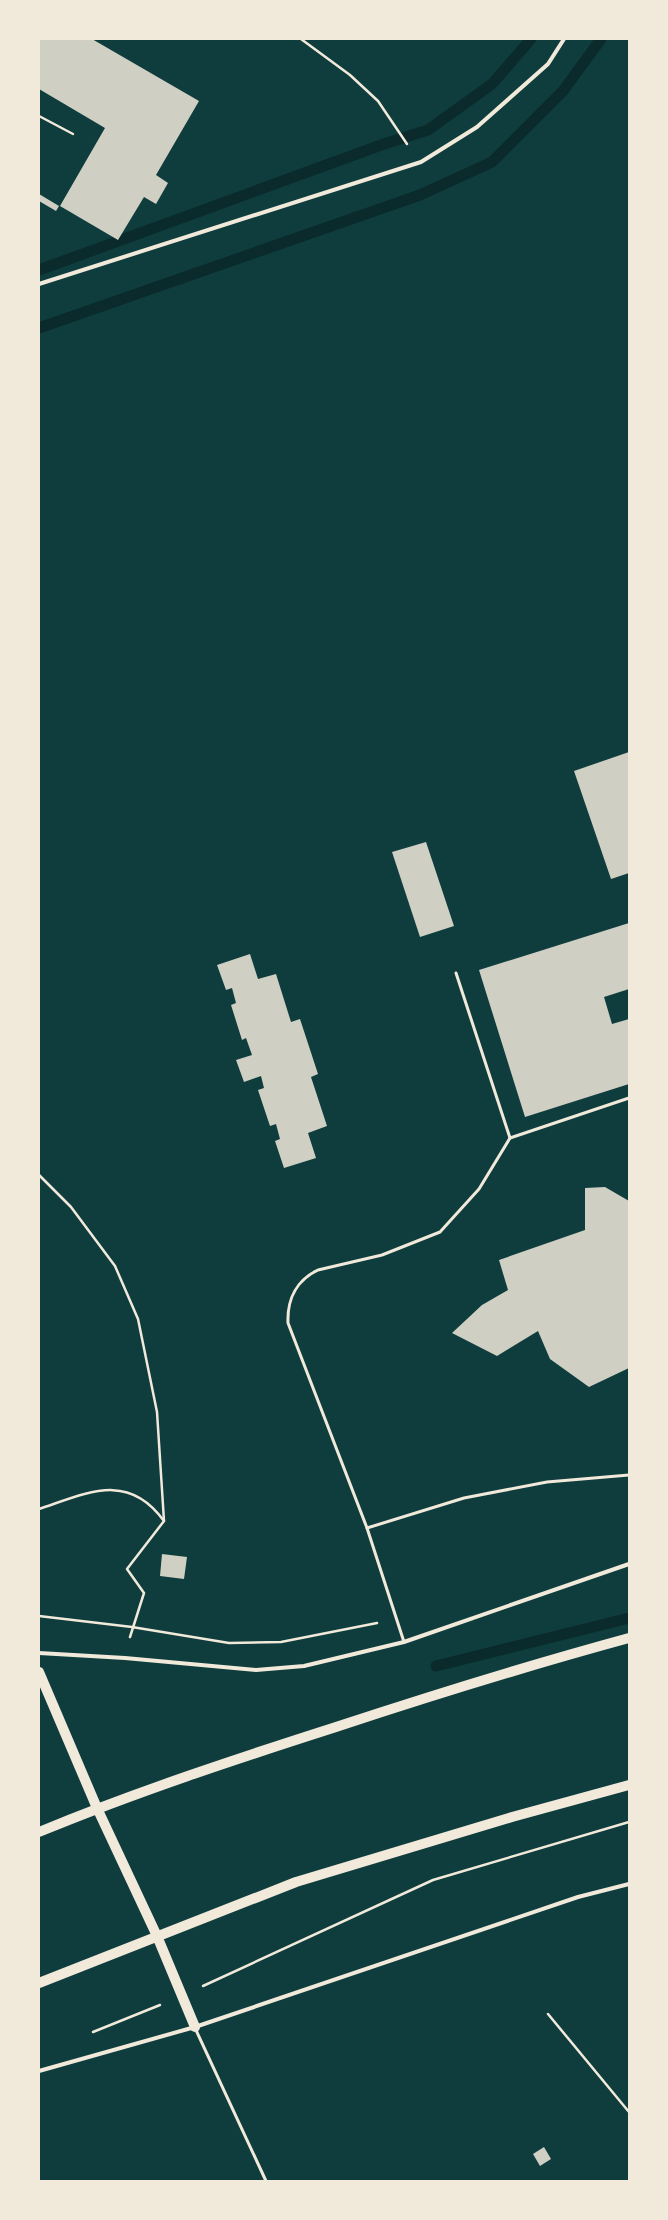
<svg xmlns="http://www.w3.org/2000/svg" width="668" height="2220" font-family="'Open Sans',sans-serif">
<rect width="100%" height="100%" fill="#0f3d3e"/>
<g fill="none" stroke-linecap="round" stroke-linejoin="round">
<g stroke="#0a2a2b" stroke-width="11">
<path d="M 39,270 L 384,144 L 428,130 L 492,84 L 531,39"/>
<path d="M 39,328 L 420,195 L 492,162 L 563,91 L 601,39"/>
<path d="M 436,1666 L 629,1618"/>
</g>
</g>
<g fill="#cfcfc3">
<path d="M 39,39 L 92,39 L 199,101 L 156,175 L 168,183 L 156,204 L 144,197 L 118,240 L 60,206 L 105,128 L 39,89 Z"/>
<path d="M 39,194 L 59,206 L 56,211 L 39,201 Z"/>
<path d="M 629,752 L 629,873 L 611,879 L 574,771 Z"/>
<path d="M 426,842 L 454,926 L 420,937 L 392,852 Z"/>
<path d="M 629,923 L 629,989 L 604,997 L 612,1024 L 629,1019 L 629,1084 L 525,1117 L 479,970 Z"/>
<path d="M 250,954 L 258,979 L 276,974 L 291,1022 L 300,1019 L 318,1074 L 311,1077 L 327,1126 L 308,1133 L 316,1158 L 284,1168 L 275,1141 L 280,1139 L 276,1124 L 270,1126 L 258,1090 L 264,1088 L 261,1076 L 244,1082 L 236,1060 L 252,1055 L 246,1038 L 242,1040 L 231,1005 L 236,1003 L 232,988 L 226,990 L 217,965 Z"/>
<path d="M 605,1187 L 629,1201 L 629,1368 L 589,1387 L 550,1359 L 538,1331 L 497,1356 L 452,1333 L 482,1305 L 508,1290 L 499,1260 L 585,1230 L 585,1188 Z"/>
<path d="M 162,1554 L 187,1557 L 184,1579 L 160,1576 Z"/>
<path d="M 544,2147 L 551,2159 L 540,2166 L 533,2154 Z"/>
</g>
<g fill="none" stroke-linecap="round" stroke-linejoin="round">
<g stroke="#f1e9da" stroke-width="2.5">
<path d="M 301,39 L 350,75 L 378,101 L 407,144"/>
<path d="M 39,116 L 73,134"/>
<path d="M 39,1175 L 71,1207 L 115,1266 L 138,1319 L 157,1412 L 164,1521 L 127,1569 L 144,1593 L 130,1637"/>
<path d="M 39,1509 C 87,1493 128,1471 164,1521"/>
<path d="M 39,1616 L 132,1627 L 229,1643 L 281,1642 L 377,1623"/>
<path d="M 203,1986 L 433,1880 L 629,1822"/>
<path d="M 548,2014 L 629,2112"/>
<path d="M 93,2032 L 160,2005"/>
</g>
<g stroke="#f1e9da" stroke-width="3">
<path d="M 510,1138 L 629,1098"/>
<path d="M 367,1528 L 464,1498 L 547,1482 L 629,1475"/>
<path d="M 404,1642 L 367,1528 L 288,1323 C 287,1299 297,1280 318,1270 L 382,1255 L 440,1232 L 479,1189 L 510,1138 L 456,973"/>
<path d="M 195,2028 L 266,2181"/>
</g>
<g stroke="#f1e9da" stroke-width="4">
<path d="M 39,284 L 421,162 L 477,127 L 548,64 L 564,39"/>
<path d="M 39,1653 L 125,1658 L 256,1670 L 304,1666 L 404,1642 L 629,1564"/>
<path d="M 39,2071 L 195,2027 L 578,1897 L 629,1884"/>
</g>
<g stroke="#f1e9da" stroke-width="10">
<path d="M 39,1672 L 97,1808 L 157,1936 L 195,2027"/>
<path d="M 39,1832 C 136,1792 236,1759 336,1727 C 433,1695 530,1665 629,1638"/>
<path d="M 39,1983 L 296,1882 L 512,1817 L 629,1785"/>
</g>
</g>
<rect width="668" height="2220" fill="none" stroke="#f1e9da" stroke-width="80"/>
</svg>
